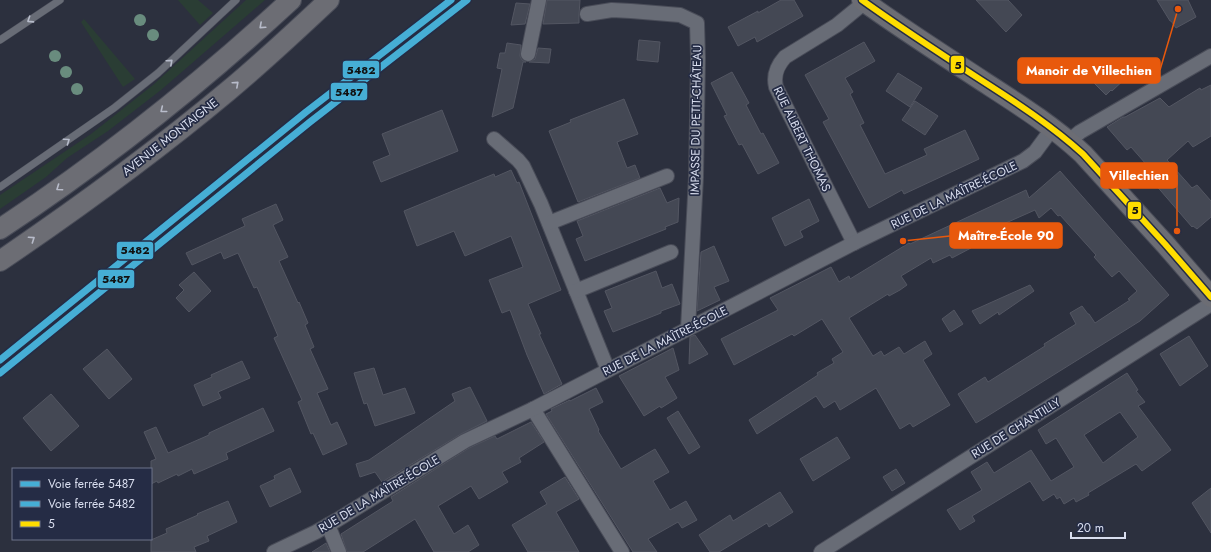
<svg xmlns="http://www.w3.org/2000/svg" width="1211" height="552" font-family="Jost,sans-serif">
<rect width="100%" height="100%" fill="#2c303e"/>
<g fill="#2a3d34">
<path d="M 178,0 L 198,0 L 213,13 L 200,25 Z"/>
<path d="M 246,0 L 265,0 L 161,90 L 108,131 L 67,158 L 46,177 L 0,209 L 0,195 L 91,134 L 153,85 Z"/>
<path d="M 84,19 L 129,72 L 135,79 L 123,87 L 81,22 Z"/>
</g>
<g fill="#444854" stroke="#535662" fill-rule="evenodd">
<path d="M 547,0 L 580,0 L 579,15 L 579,23 L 543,24 Z"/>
<path d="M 781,0 L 794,0 L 803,16 L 757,42 L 755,37 L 738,46 L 728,27 L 758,11 L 758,13 Z"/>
<path d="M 976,0 L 1008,0 L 1022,15 L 1006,32 Z"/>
<path d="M 1157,0 L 1188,0 L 1196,17 L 1176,28 L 1171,21 L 1170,21 Z"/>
<path d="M 516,3 L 530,4 L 525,24 L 511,25 Z"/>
<path d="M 639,40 L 660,42 L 658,62 L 637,60 Z"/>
<path d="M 864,42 L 875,61 L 845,78 L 853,92 L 850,94 L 864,123 L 860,125 L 885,174 L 927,155 L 924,149 L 965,130 L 979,159 L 904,194 L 902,190 L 869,208 L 823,122 L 829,119 L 805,75 Z"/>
<path d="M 507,43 L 521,45 L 520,56 L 522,60 L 526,62 L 523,62 L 513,108 L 492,117 L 502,69 L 497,68 L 500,53 L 505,53 Z"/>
<path d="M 538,48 L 551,49 L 549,63 L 529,62 L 535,59 Z"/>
<path d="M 1112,62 L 1127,77 L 1112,91 L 1111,90 L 1106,95 L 1092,81 Z"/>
<path d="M 732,72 L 749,103 L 746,105 L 761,134 L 763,133 L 779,163 L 758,174 L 742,144 L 739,145 L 724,116 L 727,115 L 711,83 Z"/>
<path d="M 898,73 L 922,88 L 910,107 L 886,91 Z"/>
<path d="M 1211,85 L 1211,136 L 1193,147 L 1188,141 L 1167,160 L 1192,188 L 1197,185 L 1211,201 L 1211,217 L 1197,229 L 1193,226 L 1192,227 L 1148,176 L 1153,172 L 1131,147 L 1127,150 L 1107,127 L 1123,117 L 1125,117 L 1160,98 L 1169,107 L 1200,88 L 1201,90 Z"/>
<path d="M 624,99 L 638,134 L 617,142 L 627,168 L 635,165 L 640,178 L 578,202 L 549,131 L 571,122 L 570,120 Z"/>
<path d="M 915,101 L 938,116 L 925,135 L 902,120 Z"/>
<path d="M 442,110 L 458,151 L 381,182 L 373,162 L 390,155 L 382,134 Z"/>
<path d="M 511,170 L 517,183 L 519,182 L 561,290 L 528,304 L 541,334 L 539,334 L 562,384 L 544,394 L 527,355 L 510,310 L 502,313 L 489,280 L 523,267 L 511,236 L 465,256 L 454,231 L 417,246 L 404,211 L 494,174 L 495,177 Z"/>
<path d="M 1060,171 L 1169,295 L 1140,321 L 986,417 L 976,423 L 958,394 L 985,377 L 988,382 L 1045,346 L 1044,344 L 1076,324 L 1070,313 L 1082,306 L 1088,314 L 1089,314 L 1095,323 L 1130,300 L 1128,299 L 1137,291 L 1119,271 L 1112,277 L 1094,257 L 1096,255 L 1060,215 L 1058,216 L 1051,208 L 1039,218 L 1035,210 L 990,230 L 992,235 L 970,245 L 971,248 L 952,258 L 950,255 L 933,263 L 931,258 L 901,276 L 907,285 L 900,290 L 889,296 L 888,294 L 849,318 L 873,356 L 881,351 L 884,356 L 899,347 L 904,354 L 925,341 L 932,354 L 923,360 L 950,405 L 913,427 L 910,423 L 900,429 L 876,388 L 840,410 L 835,401 L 824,408 L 816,396 L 757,434 L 749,420 L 818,375 L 817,373 L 834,363 L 832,359 L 843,352 L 822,319 L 794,336 L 792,334 L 734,365 L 721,339 L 778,310 L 770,298 L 831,267 L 839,282 L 849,276 L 850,279 L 909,243 L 910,244 L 1026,190 L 1029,198 Z"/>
<path d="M 660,188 L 667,203 L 679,198 L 678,222 L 665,227 L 666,229 L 585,261 L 576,239 L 583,236 L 577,221 Z"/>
<path d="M 809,199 L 819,221 L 800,231 L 803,237 L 785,246 L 772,218 Z"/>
<path d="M 276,204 L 283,220 L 273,225 L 288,257 L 279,261 L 298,303 L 299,302 L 308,323 L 305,325 L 314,347 L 310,349 L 328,389 L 317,393 L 331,425 L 337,422 L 347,444 L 323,455 L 313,433 L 311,434 L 298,402 L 302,400 L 274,338 L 278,336 L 257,287 L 254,288 L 238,253 L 224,259 L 221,252 L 192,265 L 186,253 L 245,226 L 242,219 Z"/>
<path d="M 714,246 L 729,281 L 714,287 L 720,300 L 697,311 L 701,252 Z"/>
<path d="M 656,271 L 662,288 L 672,284 L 680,304 L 661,311 L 661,313 L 613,332 L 604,311 L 612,308 L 605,291 Z"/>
<path d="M 194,272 L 211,291 L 189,312 L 176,298 L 184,290 L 179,285 Z"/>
<path d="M 1030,285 L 1034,291 L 999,315 L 998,312 L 980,324 L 972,311 Z"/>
<path d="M 954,310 L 963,324 L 950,332 L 942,319 Z"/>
<path d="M 695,335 L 708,354 L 689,364 L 690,337 Z"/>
<path d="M 1189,336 L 1208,366 L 1180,386 L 1160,354 Z"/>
<path d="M 673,348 L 679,370 L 665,377 L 677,398 L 661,408 L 660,406 L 644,416 L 619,376 Z"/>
<path d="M 107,349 L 132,379 L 109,399 L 83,369 Z"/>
<path d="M 242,361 L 250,378 L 218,392 L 221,398 L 203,406 L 194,385 L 212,377 L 211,375 Z"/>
<path d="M 374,368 L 383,395 L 405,388 L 415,413 L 375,426 L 367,403 L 364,404 L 354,373 Z"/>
<path d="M 1127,373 L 1138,390 L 1136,391 L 1145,402 L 1138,406 L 1171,450 L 1142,471 L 1136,464 L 1088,493 L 1089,495 L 1076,502 L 1074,498 L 1064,504 L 1060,497 L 1057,499 L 1054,494 L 1043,501 L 1030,481 L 972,516 L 975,521 L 960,530 L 947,510 L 982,490 L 971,472 L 987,462 L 994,473 L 1031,450 L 1051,481 L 1074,467 L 1056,438 L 1046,444 L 1038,430 ZM 1120,412 L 1138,437 L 1103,463 L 1084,435 Z"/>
<path d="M 470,387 L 487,421 L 461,434 L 382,482 L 375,472 L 360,477 L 356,464 L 369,460 L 455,401 L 452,394 Z"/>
<path d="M 596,388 L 603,402 L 589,409 L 599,430 L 598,431 L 621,469 L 655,449 L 669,472 L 653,481 L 670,510 L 686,501 L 697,520 L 682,528 L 678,522 L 648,539 L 657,552 L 633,552 L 546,414 L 552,411 L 551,409 L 570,400 L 570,401 Z"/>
<path d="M 51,394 L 79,426 L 51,451 L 23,418 Z"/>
<path d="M 263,408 L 274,431 L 226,453 L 228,459 L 194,474 L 192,469 L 178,476 L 177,474 L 158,483 L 157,481 L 151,484 L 151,461 L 156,459 L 144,432 L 156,427 L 168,453 L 209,435 L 209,433 Z"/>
<path d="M 678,411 L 700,447 L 689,454 L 667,418 Z"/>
<path d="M 531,422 L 544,442 L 519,458 L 521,462 L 502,472 L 508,482 L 479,499 L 471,486 L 438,506 L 454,534 L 468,525 L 479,545 L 468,552 L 434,552 L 415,519 L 363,552 L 347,552 L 341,534 L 393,501 L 391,497 L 469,448 L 495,436 L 497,439 Z"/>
<path d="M 837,437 L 850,458 L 813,481 L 800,459 Z"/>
<path d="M 290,468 L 301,492 L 270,507 L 260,486 L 275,479 L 274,476 Z"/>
<path d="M 896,469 L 905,483 L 892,491 L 883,477 Z"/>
<path d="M 565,477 L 579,499 L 556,512 L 579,552 L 528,552 L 512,525 L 547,504 L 540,492 Z"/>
<path d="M 1211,488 L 1211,533 L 1192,503 Z"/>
<path d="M 780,492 L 793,512 L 769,527 L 767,523 L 719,552 L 710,552 L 699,535 L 730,515 L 733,521 Z"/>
<path d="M 228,501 L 237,522 L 207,536 L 209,541 L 194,547 L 196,552 L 151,552 L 151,540 L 167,533 L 166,529 L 198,515 L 197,514 Z"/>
<path d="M 326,543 L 330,552 L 312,552 Z"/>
</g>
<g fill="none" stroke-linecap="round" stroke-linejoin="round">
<g stroke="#494c58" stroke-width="8">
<g id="lane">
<path d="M 0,40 L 60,0"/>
<path d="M 0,187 L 114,108 L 158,73 L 236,0"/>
</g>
</g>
<g stroke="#494c58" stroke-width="16">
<g id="street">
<path d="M 587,14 L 612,10 L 631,11 L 680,15 L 697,23 L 698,58 L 696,177 L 688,329"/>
<path d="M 528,54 L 539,0"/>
<path d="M 494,139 L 518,160 L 523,166 L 541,204 L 608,370"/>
<path d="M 1069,141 L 1080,132 L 1211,56"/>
<path d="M 549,223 L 667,176"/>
<path d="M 854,243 L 776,87 C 773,75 777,66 785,57 L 837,25 L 865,2"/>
<path d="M 576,291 L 671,252"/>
<path d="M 533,409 L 622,552"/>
<path d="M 328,525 L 339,552"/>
<path d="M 274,552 L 316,532 L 337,520 L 465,441 L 533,409 L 854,243 L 1023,161 L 1035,152 L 1052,129"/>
<path d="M 821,552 L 1211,304"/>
</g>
</g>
<g stroke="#494c58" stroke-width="22">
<g id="secondary">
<path d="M 862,0 C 902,29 943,55 984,82 C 1018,104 1053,126 1083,154 L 1165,244 L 1211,297"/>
<path d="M 0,229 C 103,161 200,84 291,0"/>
<path d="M 0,261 C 78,208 155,152 228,91 C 263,62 296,31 329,0"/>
</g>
</g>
<use href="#lane" stroke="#686c76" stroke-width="7"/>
<use href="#street" stroke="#686c76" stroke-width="14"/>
<use href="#secondary" stroke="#6c6d74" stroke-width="20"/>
<g stroke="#252c45" stroke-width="9">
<path id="bus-1" d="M 862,0 C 901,28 941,54 981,80 C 1017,103 1052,126 1083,154 L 1165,244 L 1211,297"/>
</g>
<use href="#bus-1" stroke="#fd0" stroke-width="6"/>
<g stroke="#252c45" stroke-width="10">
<path id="rail-1" d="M 0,373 L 310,122 L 467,0"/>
</g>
<g stroke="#252c45" stroke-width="10">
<path id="rail-2" d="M 0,360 L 306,112 L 451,0"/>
</g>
<use href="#rail-1" stroke="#46aed5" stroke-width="7"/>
<use href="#rail-2" stroke="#46aed5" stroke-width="7"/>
</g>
<g fill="#698c7e">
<circle cx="140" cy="20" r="6"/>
<circle cx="153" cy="35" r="6"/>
<circle cx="55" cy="56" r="6"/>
<circle cx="66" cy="72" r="6"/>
<circle cx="77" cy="89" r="6"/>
</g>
<defs><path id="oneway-chevron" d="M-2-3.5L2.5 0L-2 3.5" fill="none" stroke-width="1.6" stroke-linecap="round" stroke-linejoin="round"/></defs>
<g stroke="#b7bccb">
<use href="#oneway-chevron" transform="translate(30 20) rotate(147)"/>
<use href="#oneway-chevron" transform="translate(170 62) rotate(-42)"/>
<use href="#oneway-chevron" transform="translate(67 141) rotate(-35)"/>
</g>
<g stroke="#b8bcca">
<use href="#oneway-chevron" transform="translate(262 26) rotate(138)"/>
<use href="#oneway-chevron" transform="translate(236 84) rotate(-42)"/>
<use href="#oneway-chevron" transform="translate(163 110) rotate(141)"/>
<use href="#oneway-chevron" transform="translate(59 188) rotate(145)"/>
<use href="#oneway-chevron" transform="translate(32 239) rotate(-34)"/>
</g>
<g text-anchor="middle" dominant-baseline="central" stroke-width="3.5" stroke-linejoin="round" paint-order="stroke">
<g font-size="12" fill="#d9deef" stroke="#252c45">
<text transform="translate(696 120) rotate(-89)">IMPASSE DU PETIT-CHÂTEAU</text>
<text transform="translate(170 137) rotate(-38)">AVENUE MONTAIGNE</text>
<text transform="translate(802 139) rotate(64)">RUE ALBERT THOMAS</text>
<text transform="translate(954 195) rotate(-26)">RUE DE LA MAÎTRE-ÉCOLE</text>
<text transform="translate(665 341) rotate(-27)">RUE DE LA MAÎTRE-ÉCOLE</text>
<text transform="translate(1016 428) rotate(-32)">RUE DE CHANTILLY</text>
<text transform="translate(379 494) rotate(-31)">RUE DE LA MAÎTRE-ÉCOLE</text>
</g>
</g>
<path fill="none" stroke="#e8590c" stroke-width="1.5" d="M1178 9L1160 70M1177 231L1177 175M903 241L950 236"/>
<g fill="#e8590c" stroke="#252c45" stroke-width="1.5">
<circle cx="1178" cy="9" r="4"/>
<circle cx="1177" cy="231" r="4"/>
<circle cx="903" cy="241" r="4"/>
</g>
<g fill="#e8590c" stroke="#e8590c" stroke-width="1.5">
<rect x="1018" y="58" width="142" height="25" rx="4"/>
<rect x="1101" y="163" width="76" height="25" rx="4"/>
<rect x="950" y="223" width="112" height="25" rx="4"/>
</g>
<g font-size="13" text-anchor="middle" font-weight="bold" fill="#fff">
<text x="1089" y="75">Manoir de Villechien</text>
<text x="1139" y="180">Villechien</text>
<text x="1006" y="240">Maître-École 90</text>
</g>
<g stroke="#252c45" stroke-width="1.5">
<rect x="950" y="55" width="15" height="19" rx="4" fill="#fd0"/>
<rect x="342" y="60" width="38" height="19" rx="4" fill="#46aed5"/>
<rect x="330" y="82" width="38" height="19" rx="4" fill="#46aed5"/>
<rect x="1127" y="201" width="15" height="19" rx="4" fill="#fd0"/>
<rect x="116" y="241" width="38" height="19" rx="4" fill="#46aed5"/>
<rect x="97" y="269" width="38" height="20" rx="4" fill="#46aed5"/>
</g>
<g font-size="11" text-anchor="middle" font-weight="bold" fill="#111">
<text x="958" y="69">5</text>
<text x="361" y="74">5482</text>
<text x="349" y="96">5487</text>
<text x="1135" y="214">5</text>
<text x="135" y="254">5482</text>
<text x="116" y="283">5487</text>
</g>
<rect x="12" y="468" width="140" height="72" fill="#252c45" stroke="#6d7389"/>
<rect x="20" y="481" width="20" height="6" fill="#46aed5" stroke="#6d7389"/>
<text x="48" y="488" font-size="12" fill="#d9deef">Voie ferrée 5487</text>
<rect x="20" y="501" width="20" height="6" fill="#46aed5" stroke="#6d7389"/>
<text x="48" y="508" font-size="12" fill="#d9deef">Voie ferrée 5482</text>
<rect x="20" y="521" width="20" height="6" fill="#ffdd00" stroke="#6d7389"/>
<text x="48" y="528" font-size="12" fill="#d9deef">5</text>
<path d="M1071 532v6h54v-6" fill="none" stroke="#d9deef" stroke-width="2"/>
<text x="1077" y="532" font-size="12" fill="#d9deef" stroke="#252c45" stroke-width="3" paint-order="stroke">20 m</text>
</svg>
